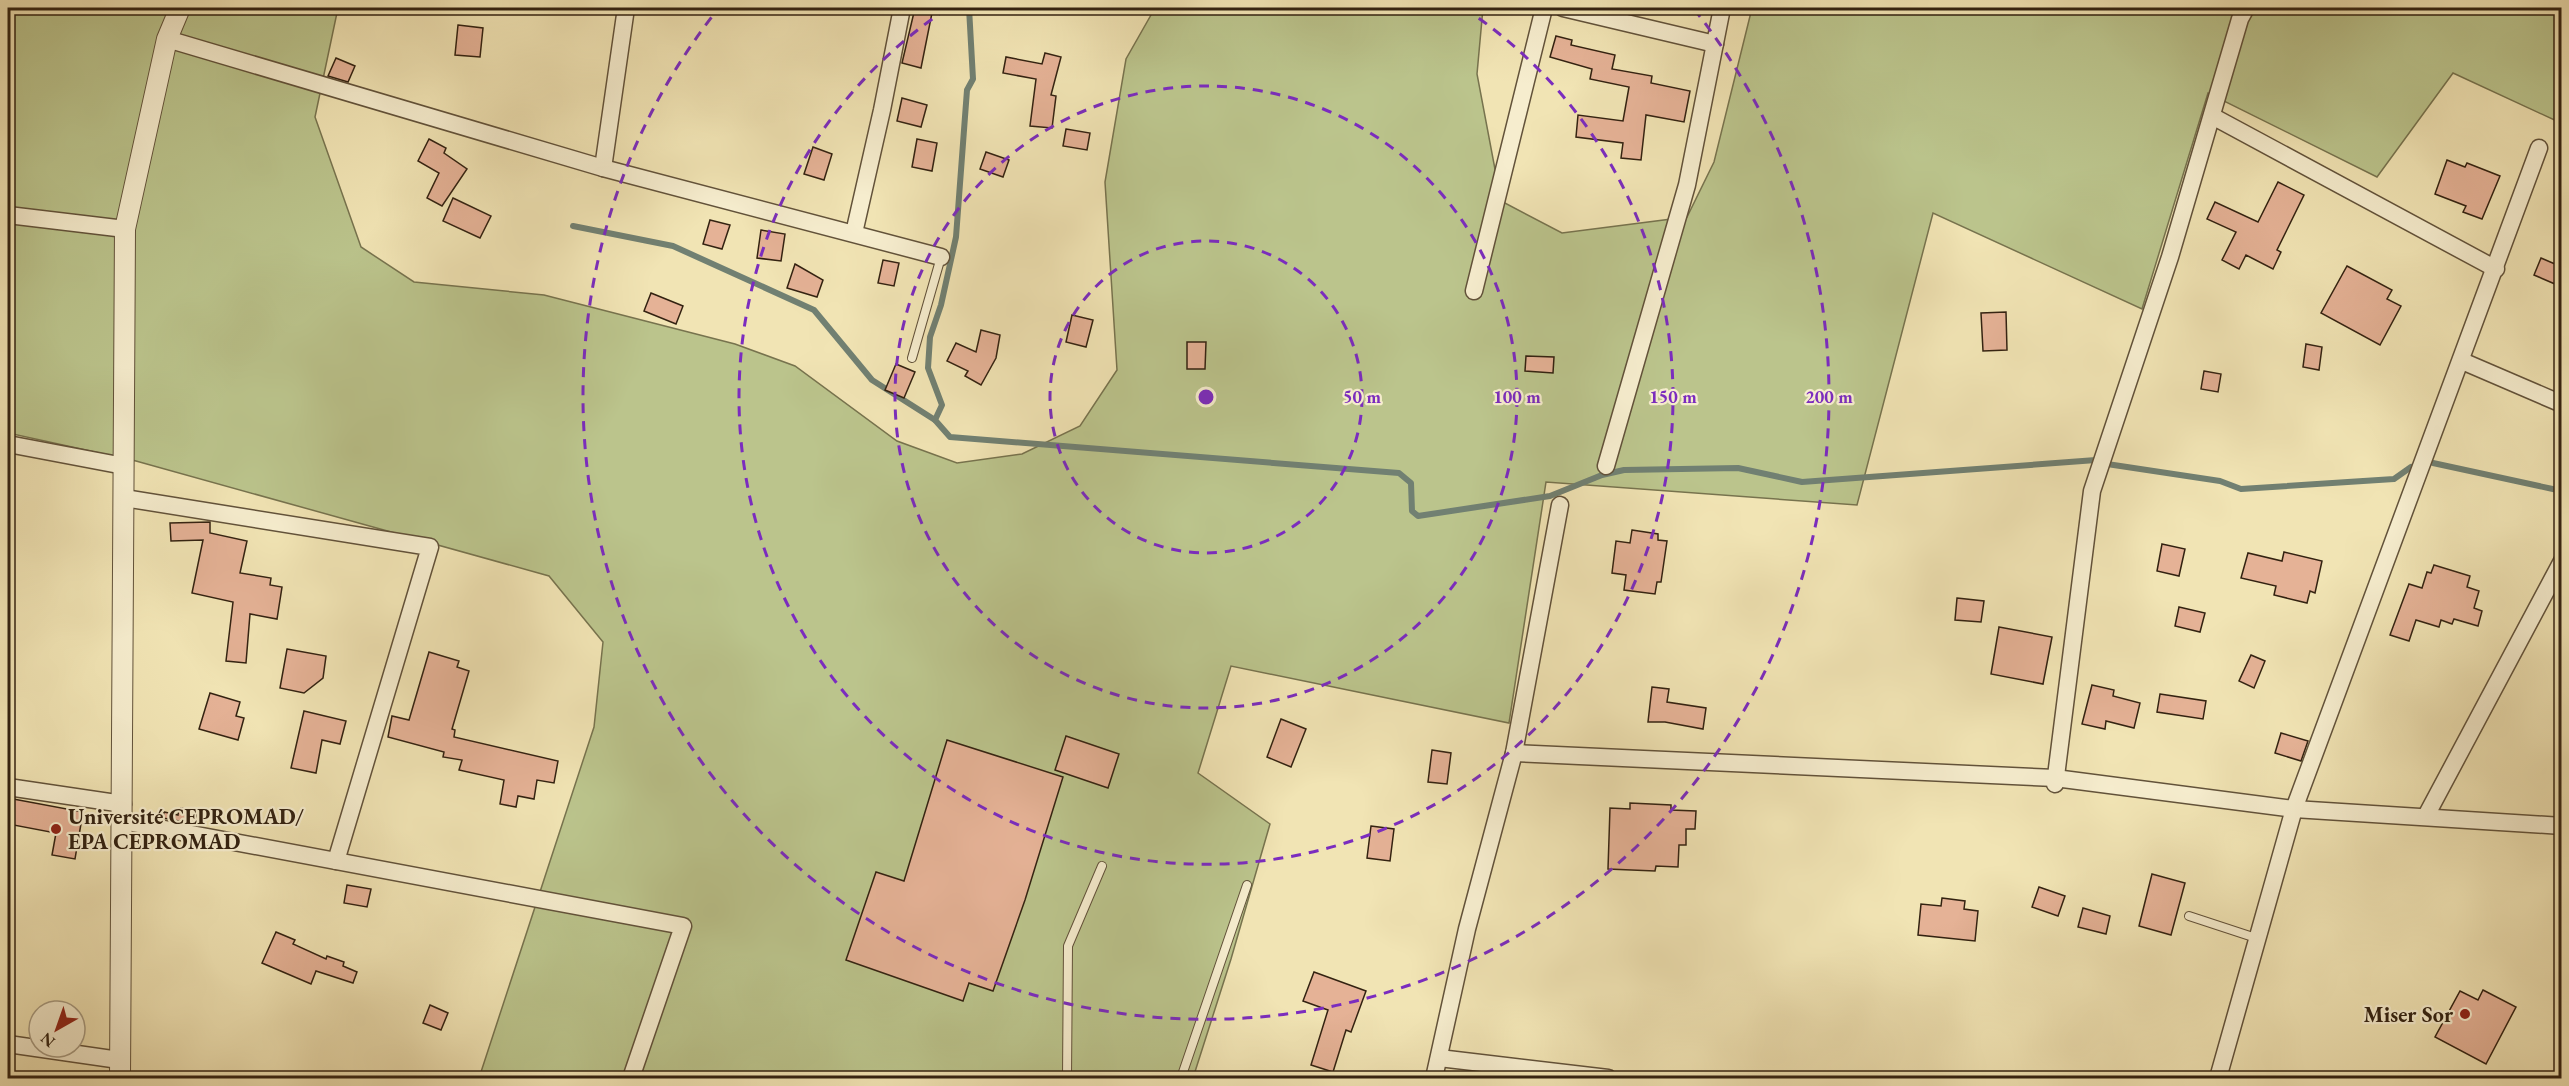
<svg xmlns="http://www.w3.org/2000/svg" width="2569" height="1086" font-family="'EB Garamond',serif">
<rect width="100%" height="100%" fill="#f1e4b4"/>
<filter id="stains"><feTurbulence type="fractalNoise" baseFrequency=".00333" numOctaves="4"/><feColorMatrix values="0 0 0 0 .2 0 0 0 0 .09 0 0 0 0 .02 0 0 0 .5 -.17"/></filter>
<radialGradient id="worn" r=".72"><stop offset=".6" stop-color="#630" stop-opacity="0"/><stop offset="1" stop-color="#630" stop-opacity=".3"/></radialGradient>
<path fill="#bbc48c" stroke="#77734e" stroke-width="1.5" d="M 8,8 L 338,8 L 315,117 L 361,247 L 414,282 L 544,295 L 735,344 L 795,366 L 897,441 L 957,463 L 1022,454 L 1080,426 L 1117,370 L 1105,182 L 1126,59 L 1155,8 L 1483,8 L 1477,74 L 1501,201 L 1562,233 L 1687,217 L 1714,162 L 1752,8 L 2561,8 L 2561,123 L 2453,73 L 2377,177 L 2208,93 L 2142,309 L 1933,213 L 1857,505 L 1546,482 L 1509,723 L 1231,666 L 1198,773 L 1270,824 L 1231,959 L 1193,1078 L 479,1078 L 594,727 L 603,642 L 549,576 L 136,461 L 8,433 Z"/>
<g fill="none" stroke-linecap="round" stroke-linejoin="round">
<g stroke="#718072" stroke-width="6">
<path d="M 969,8 L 973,79 L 967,90 L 956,237 L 941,305 L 930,337 L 928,368 L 942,405 L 935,420 L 950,437 L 1399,473 L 1411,483 L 1412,511 L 1418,516 L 1550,496 L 1602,475 L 1624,470 L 1738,468 L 1802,482 L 2096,460"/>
<path d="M 573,226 L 673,246 L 814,310 L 872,380 L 935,420"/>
<path d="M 2433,463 L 2562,491"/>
<path d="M 2107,464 L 2220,481 L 2241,489 L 2394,479 L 2411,467"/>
</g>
</g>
<g fill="#e5b296" stroke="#321" stroke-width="1.5">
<path d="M 915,8 L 933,8 L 921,68 L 902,63 Z"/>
<path d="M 458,25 L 483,28 L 480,57 L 455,55 Z"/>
<path d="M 1556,36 L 1572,40 L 1571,45 L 1615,55 L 1612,69 L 1652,76 L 1651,83 L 1690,91 L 1684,122 L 1646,115 L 1641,160 L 1621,158 L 1623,143 L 1576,137 L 1578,115 L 1623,121 L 1629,87 L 1590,79 L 1592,69 L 1550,57 Z"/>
<path d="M 1045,53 L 1061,57 L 1051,95 L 1056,96 L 1052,128 L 1030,126 L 1036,79 L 1003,73 L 1006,57 L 1042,64 Z"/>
<path d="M 336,58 L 355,66 L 348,82 L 328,76 Z"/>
<path d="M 902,98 L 927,105 L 921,127 L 897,121 Z"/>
<path d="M 1066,129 L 1090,133 L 1087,150 L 1063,146 Z"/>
<path d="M 429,139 L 446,148 L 444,153 L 467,169 L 442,206 L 427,198 L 439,173 L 418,161 Z"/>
<path d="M 917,139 L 937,143 L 932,171 L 912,167 Z"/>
<path d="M 813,147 L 832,154 L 824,180 L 804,174 Z"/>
<path d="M 986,152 L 1009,160 L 1003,177 L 980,169 Z"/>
<path d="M 2447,160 L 2465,167 L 2467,163 L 2500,176 L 2482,219 L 2463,212 L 2466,206 L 2435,194 Z"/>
<path d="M 2278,182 L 2304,195 L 2277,250 L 2281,252 L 2273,269 L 2246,255 L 2239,269 L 2222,260 L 2236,232 L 2207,219 L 2215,202 L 2258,222 Z"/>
<path d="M 453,198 L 491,216 L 480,238 L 443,221 Z"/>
<path d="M 710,220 L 730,225 L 722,249 L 703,244 Z"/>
<path d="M 761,230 L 785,234 L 781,261 L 757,258 Z"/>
<path d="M 2541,258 L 2562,267 L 2562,287 L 2534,275 Z"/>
<path d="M 883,260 L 899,263 L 894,286 L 878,283 Z"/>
<path d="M 795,264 L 823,280 L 817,297 L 787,288 Z"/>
<path d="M 2347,266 L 2392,290 L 2387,299 L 2401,306 L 2380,345 L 2321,313 Z"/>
<path d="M 651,293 L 683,306 L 676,324 L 644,311 Z"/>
<path d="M 2006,312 L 2007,350 L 1983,351 L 1981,313 Z"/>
<path d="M 1072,315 L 1093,320 L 1086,347 L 1066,342 Z"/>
<path d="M 981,330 L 1000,335 L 996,358 L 981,385 L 965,376 L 968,371 L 947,361 L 956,343 L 976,352 Z"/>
<path d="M 1187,342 L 1206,342 L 1205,369 L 1187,369 Z"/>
<path d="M 2306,344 L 2322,347 L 2319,370 L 2303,367 Z"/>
<path d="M 1526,356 L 1554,357 L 1553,373 L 1525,371 Z"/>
<path d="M 896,364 L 915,372 L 904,398 L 885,390 Z"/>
<path d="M 2204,371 L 2221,374 L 2218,392 L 2201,389 Z"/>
<path d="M 210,522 L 210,533 L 247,541 L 240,573 L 271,578 L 270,585 L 282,587 L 277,619 L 250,614 L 246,663 L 226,661 L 233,602 L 192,593 L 203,540 L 171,541 L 170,523 Z"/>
<path d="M 1632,530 L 1658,534 L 1658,540 L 1667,541 L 1661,582 L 1657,582 L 1655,594 L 1624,590 L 1626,575 L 1612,573 L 1616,541 L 1630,543 Z"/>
<path d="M 2162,544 L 2185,549 L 2179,576 L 2157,571 Z"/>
<path d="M 2284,552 L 2322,561 L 2315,593 L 2310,591 L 2307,603 L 2274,595 L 2276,586 L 2241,578 L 2248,553 L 2282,561 Z"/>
<path d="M 2434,565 L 2470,576 L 2467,587 L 2479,591 L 2474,608 L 2482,611 L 2478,626 L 2454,619 L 2452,624 L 2441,620 L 2439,627 L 2416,620 L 2409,641 L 2390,635 L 2409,584 L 2422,588 L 2427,572 L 2431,573 Z"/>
<path d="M 1957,598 L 1984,601 L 1981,622 L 1955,620 Z"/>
<path d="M 2179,607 L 2205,613 L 2200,632 L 2175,626 Z"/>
<path d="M 1999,627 L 2052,637 L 2043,684 L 1991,674 Z"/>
<path d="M 287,649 L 326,656 L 323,678 L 304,693 L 280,688 Z"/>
<path d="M 429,652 L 459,661 L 457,667 L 469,671 L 452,729 L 455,730 L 454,737 L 558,761 L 554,783 L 537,780 L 534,799 L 518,796 L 516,807 L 500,804 L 504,780 L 459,770 L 462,760 L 443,757 L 444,752 L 388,737 L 392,716 L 409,720 Z"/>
<path d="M 2251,655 L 2265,661 L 2254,688 L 2239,681 Z"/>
<path d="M 2092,685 L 2114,690 L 2113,696 L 2140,703 L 2134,728 L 2106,721 L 2105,729 L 2082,724 Z"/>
<path d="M 1652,687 L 1669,689 L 1667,702 L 1706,708 L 1703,729 L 1665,722 L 1648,722 Z"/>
<path d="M 210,693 L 240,702 L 236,716 L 244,718 L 238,740 L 199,729 Z"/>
<path d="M 2160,694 L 2206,701 L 2203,719 L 2157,712 Z"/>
<path d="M 304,711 L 346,721 L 340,744 L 322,740 L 316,773 L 291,768 Z"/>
<path d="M 1281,719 L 1306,729 L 1291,767 L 1267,757 Z"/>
<path d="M 2281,733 L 2308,741 L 2301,761 L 2275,753 Z"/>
<path d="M 1066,736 L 1119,754 L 1108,788 L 1055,770 Z"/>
<path d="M 947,740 L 1063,777 L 1025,900 L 993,991 L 969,983 L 963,1001 L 846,960 L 876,872 L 904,881 Z"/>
<path d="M 1432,750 L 1451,753 L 1447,784 L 1428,782 Z"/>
<path d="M 8,798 L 83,812 L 75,859 L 52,855 L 56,833 L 8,824 Z"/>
<path d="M 1630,803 L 1671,805 L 1671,810 L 1696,811 L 1695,829 L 1686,829 L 1686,845 L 1679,845 L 1678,867 L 1656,866 L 1655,871 L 1608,869 L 1610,808 L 1630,809 Z"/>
<path d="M 179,808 L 197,810 L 195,824 L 163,818 L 164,812 L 178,815 Z"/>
<path d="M 1371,826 L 1394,829 L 1390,861 L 1367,858 Z"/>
<path d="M 2152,874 L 2185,883 L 2171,935 L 2139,926 Z"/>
<path d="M 347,885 L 371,889 L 367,907 L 344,903 Z"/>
<path d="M 2039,887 L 2065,896 L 2058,916 L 2032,907 Z"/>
<path d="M 1942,898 L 1965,901 L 1964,909 L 1978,911 L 1975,941 L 1918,935 L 1921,904 L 1941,906 Z"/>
<path d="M 2083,908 L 2110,916 L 2106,934 L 2078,927 Z"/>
<path d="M 276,932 L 295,940 L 293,944 L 326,959 L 327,956 L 344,962 L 343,966 L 357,972 L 353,983 L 316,971 L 311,984 L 262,963 Z"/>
<path d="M 1314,972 L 1366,991 L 1351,1032 L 1346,1030 L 1333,1072 L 1311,1065 L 1328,1010 L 1303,1001 Z"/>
<path d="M 2483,990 L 2516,1007 L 2486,1064 L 2435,1037 L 2460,991 L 2478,1000 Z"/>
<path d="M 430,1005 L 448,1013 L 441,1030 L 423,1023 Z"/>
</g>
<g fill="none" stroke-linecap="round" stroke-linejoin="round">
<g stroke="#62523a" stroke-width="10">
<g id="service">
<path d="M 912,358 L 941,257"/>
<path d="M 2189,916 L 2256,938"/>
<path d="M 1067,1078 L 1068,946 L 1102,866"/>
<path d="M 1181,1078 L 1247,885"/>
</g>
</g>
<g stroke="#62523a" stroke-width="19">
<g id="minor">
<path d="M 1563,8 L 1715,44"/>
<path d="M 167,39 L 603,168 L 941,257"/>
<path d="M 2212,116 L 2496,269"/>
<path d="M 603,168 L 626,8"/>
<path d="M 8,215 L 125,229"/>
<path d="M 854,233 L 882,110 L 902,8"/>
<path d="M 1474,291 L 1544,8"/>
<path d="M 2462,361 L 2562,404"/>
<path d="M 8,444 L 124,466"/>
<path d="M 1606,466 L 1687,185 L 1722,8"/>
<path d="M 124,498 L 430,547 L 336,861"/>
<path d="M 1514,753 L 2055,778 L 2294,809 L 2562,826"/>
<path d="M 2055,784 L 2092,491 L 2170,257 L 2240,19 L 2246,8"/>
<path d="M 8,787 L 123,804"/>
<path d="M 2426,816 L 2562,561"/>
<path d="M 122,821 L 683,926 L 631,1078"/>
<path d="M 8,1044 L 119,1060"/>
<path d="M 1439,1058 L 1608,1078"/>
<path d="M 1434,1078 L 1467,929 L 1514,753 L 1560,505"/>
<path d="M 2218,1078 L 2294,809 L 2539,148"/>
</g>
</g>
<g stroke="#62523a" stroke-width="22">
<path id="tertiary" d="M 120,1078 L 125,229 L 167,39 L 180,8"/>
</g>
<use href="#service" stroke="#f6edce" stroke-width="8"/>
<use href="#minor" stroke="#f6edce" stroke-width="16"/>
<use href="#tertiary" stroke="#f6edce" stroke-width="20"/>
</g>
<g fill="none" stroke="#7b2cbf" stroke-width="3" stroke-dasharray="10 8">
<circle cx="1206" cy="397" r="156"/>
<circle cx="1206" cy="397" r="311"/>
<path d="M1464 8A467 467 0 1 1 948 8"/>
<path d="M1694 9A623 623 0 1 1 718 9"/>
</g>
<g fill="#8f2418" stroke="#f6edce" stroke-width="2">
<circle cx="56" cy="829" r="6"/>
<circle cx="2465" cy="1014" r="6"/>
</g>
<g text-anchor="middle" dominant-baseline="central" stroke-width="4.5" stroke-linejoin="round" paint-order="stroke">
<g font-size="22" font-weight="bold" fill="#321" stroke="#f6edce" text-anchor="start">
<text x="68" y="816">Université CEPROMAD/<tspan x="68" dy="25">EPA CEPROMAD</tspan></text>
<text x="2453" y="1014" text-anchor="end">Miser Sor</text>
</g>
</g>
<circle cx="1206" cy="397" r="9" fill="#7b2cbf" stroke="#f6edce" stroke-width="3"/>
<g font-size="18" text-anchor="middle" font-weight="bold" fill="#7b2cbf" stroke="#f6edce" stroke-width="4.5" stroke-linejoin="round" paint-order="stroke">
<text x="1362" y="403">50 m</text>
<text x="1517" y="403">100 m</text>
<text x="1673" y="403">150 m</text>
<text x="1829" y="403">200 m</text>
</g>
<rect width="2569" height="1086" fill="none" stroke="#f1e4b4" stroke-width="30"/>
<rect x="9" y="9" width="2551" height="1068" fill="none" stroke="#321" stroke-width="3"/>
<rect x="15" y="15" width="2539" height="1056" fill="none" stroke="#321" stroke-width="1.5"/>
<g transform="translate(57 1029) rotate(220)"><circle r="28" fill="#f6edce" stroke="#a89c82" stroke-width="1.5"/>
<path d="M0-4.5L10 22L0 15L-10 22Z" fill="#8f2418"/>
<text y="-9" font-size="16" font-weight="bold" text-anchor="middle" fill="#332211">N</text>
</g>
<rect width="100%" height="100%" filter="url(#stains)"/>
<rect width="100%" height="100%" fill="url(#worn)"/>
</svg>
